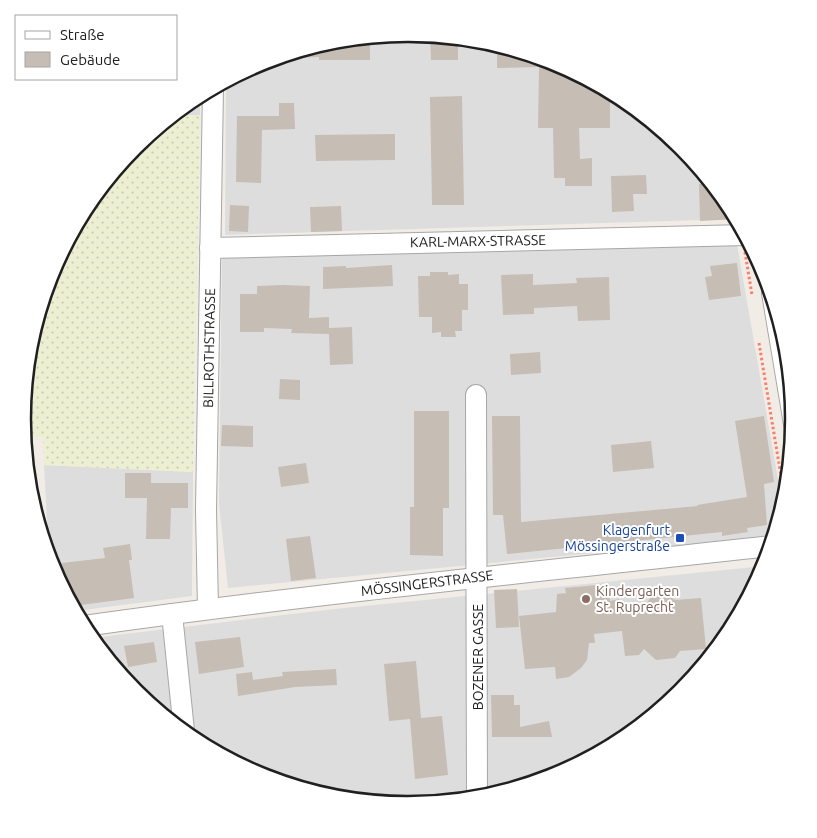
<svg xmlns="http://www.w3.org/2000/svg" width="817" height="838" font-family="Ubuntu,sans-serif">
<defs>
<pattern id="farmland-dots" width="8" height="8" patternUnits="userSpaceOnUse" patternTransform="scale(1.25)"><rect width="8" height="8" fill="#edefd2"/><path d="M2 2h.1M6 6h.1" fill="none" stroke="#cbcdb4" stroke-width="1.8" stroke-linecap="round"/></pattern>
</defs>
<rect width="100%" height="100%" fill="#f1ede6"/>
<g fill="#dedddd">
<path d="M 409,33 L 484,40 L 556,62 L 623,98 L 682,146 L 730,205 L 735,215 L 735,219 L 225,235 L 226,81 L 261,62 L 333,40 Z"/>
<path d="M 200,95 L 200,115 L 173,115 L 194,98 Z"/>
<path d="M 737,244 L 783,508 L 774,536 L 228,588 L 219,504 L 222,252 Z"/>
<path d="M 44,465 L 193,472 L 192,596 L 76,611 L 52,566 L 49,557 Z"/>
<path d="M 765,566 L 729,634 L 681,692 L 623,740 L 556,776 L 484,798 L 408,805 L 333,798 L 261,776 L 194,740 L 135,692 L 92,638 L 334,609 Z"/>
</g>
<path fill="url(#farmland-dots)" d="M 173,115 L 200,115 L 193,472 L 44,465 L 43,436 L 24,437 L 23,419 L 30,343 L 52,271 L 88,204 L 136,146 Z"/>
<g fill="#c6bdb5">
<path d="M 430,35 L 458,38 L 458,60 L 431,60 Z"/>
<path d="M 370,37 L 370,60 L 319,60 L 319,57 L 292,58 L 291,53 L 333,40 Z"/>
<path d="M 497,44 L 556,62 L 610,91 L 610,128 L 579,128 L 580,159 L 592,158 L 592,186 L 565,186 L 565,178 L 554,178 L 553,128 L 538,128 L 539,67 L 497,68 Z"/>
<path d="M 462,96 L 464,205 L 432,205 L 430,97 Z"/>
<path d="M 279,103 L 294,103 L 295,129 L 262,130 L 261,183 L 236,182 L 237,116 L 279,116 Z"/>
<path d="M 395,134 L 395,160 L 316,161 L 315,135 Z"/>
<path d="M 646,175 L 647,194 L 633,194 L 634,211 L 612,212 L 611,176 Z"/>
<path d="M 699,184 L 712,184 L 730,205 L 737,219 L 700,221 Z"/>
<path d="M 230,205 L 249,206 L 248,232 L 229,231 Z"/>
<path d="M 341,206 L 342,231 L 311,232 L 310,207 Z"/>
<path d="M 737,263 L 741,296 L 709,300 L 705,277 L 712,276 L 710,266 Z"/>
<path d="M 392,265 L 393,286 L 323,289 L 323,267 L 346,266 L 346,268 Z"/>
<path d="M 430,272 L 448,272 L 448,275 L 459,274 L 459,284 L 468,284 L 468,310 L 462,310 L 462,331 L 455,331 L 456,337 L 441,337 L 441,332 L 432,333 L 432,317 L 419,317 L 418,276 L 430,276 Z"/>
<path d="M 533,274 L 533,285 L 577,283 L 576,278 L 609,277 L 610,320 L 578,321 L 577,306 L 534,308 L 534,314 L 503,315 L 501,275 Z"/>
<path d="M 284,285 L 310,286 L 309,318 L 329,317 L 329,328 L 352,327 L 353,364 L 330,365 L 329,334 L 291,333 L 292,329 L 264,328 L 264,332 L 240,332 L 240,294 L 257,294 L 257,286 Z"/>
<path d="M 540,352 L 541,373 L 511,375 L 510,354 Z"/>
<path d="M 280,379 L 300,380 L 300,400 L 279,399 Z"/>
<path d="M 414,411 L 449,411 L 449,508 L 443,508 L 443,556 L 410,555 L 410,507 L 414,507 Z"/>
<path d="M 492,416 L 520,416 L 521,522 L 698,506 L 697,505 L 747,497 L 735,421 L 764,416 L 774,482 L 764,484 L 767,525 L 747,528 L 748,532 L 722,536 L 722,532 L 507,554 L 503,515 L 493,515 Z"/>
<path d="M 222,425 L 253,426 L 253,447 L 221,446 Z"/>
<path d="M 651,441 L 654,468 L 613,472 L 611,445 Z"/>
<path d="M 306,463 L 309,483 L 281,487 L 278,467 Z"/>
<path d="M 125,473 L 151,473 L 151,483 L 188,483 L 188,508 L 171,508 L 170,539 L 146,539 L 147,498 L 125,498 Z"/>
<path d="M 310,536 L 316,578 L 291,581 L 286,539 Z"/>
<path d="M 130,544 L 132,560 L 129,560 L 134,598 L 73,606 L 66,592 L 62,563 L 105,558 L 103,548 Z"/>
<path d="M 608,584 L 610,601 L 619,599 L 620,606 L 646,604 L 651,597 L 669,596 L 675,600 L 701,598 L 706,649 L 680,651 L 675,658 L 656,660 L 644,649 L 639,655 L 625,656 L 622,631 L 594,634 L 595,643 L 589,643 L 587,660 L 581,668 L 569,677 L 556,679 L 555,667 L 525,669 L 519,616 L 556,612 L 557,594 L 566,593 L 565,588 Z"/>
<path d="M 517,589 L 519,627 L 496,628 L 494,590 Z"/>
<path d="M 240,637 L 244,667 L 199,674 L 195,642 Z"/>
<path d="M 154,642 L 157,662 L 128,667 L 124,646 Z"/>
<path d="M 416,661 L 421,718 L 442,716 L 448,775 L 415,779 L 410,719 L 389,721 L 384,664 Z"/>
<path d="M 336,669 L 337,685 L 295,687 L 238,696 L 236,674 L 252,672 L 253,680 L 283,676 L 282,672 Z"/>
<path d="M 491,695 L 514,695 L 514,705 L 520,705 L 520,727 L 549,721 L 552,737 L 492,737 Z"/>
</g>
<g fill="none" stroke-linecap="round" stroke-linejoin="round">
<g stroke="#a7a7a7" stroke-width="22">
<g id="minor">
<path d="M 210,248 L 746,235"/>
<path d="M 772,293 L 794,424"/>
<path d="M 476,395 L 477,798"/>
<path d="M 208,609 L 206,510 L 213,88"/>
<path d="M 172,614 L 184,731"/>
<path d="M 84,626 C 312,594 542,571 771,546"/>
</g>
</g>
<g stroke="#fc7d6d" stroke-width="3" stroke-dasharray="2.5 2.5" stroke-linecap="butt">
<path d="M 745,252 L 752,295"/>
<path d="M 759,343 L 785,500"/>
</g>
<use href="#minor" stroke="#fff" stroke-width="20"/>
</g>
<rect fill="#1a4fb4" stroke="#fff" stroke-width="2" x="675" y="533" width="10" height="10" rx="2.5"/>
<circle fill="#8d6e63" stroke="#fff" stroke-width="2" cx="586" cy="599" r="5"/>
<g text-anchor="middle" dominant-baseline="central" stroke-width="4" stroke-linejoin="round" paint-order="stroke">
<g font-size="14" fill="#202020" stroke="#fff">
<text transform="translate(478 241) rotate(-1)">KARL-MARX-STRASSE</text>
<text transform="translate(209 348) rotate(-89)">BILLROTHSTRASSE</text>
<text transform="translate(427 583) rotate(-7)">MÖSSINGERSTRASSE</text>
<text transform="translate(478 657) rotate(-90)">BOZENER GASSE</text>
</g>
<g font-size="14" fill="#164399" stroke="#fff" text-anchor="end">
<text x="670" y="530">Klagenfurt<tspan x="670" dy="16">Mössingerstraße</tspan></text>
</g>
<g font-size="14" fill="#785e54" stroke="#fff" text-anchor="start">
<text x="596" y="591">Kindergarten<tspan x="596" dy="16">St. Ruprecht</tspan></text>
</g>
</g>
<path d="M0 0H817V838H0ZM31 419a377 377 0 1 1 754 0a377 377 0 1 1-754 0Z" fill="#fff" fill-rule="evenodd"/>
<path fill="none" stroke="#202020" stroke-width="2.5" d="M31 419a377 377 0 1 1 754 0a377 377 0 1 1-754 0Z"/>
<rect x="15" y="15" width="162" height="65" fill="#ffffff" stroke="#a6a6a6"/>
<rect x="25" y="31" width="25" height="8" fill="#ffffff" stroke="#a6a6a6"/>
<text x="60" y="40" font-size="15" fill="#202020">Straße</text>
<rect x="25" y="52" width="25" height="15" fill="#c6bdb5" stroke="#a6a6a6"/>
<text x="60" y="65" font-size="15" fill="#202020">Gebäude</text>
</svg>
